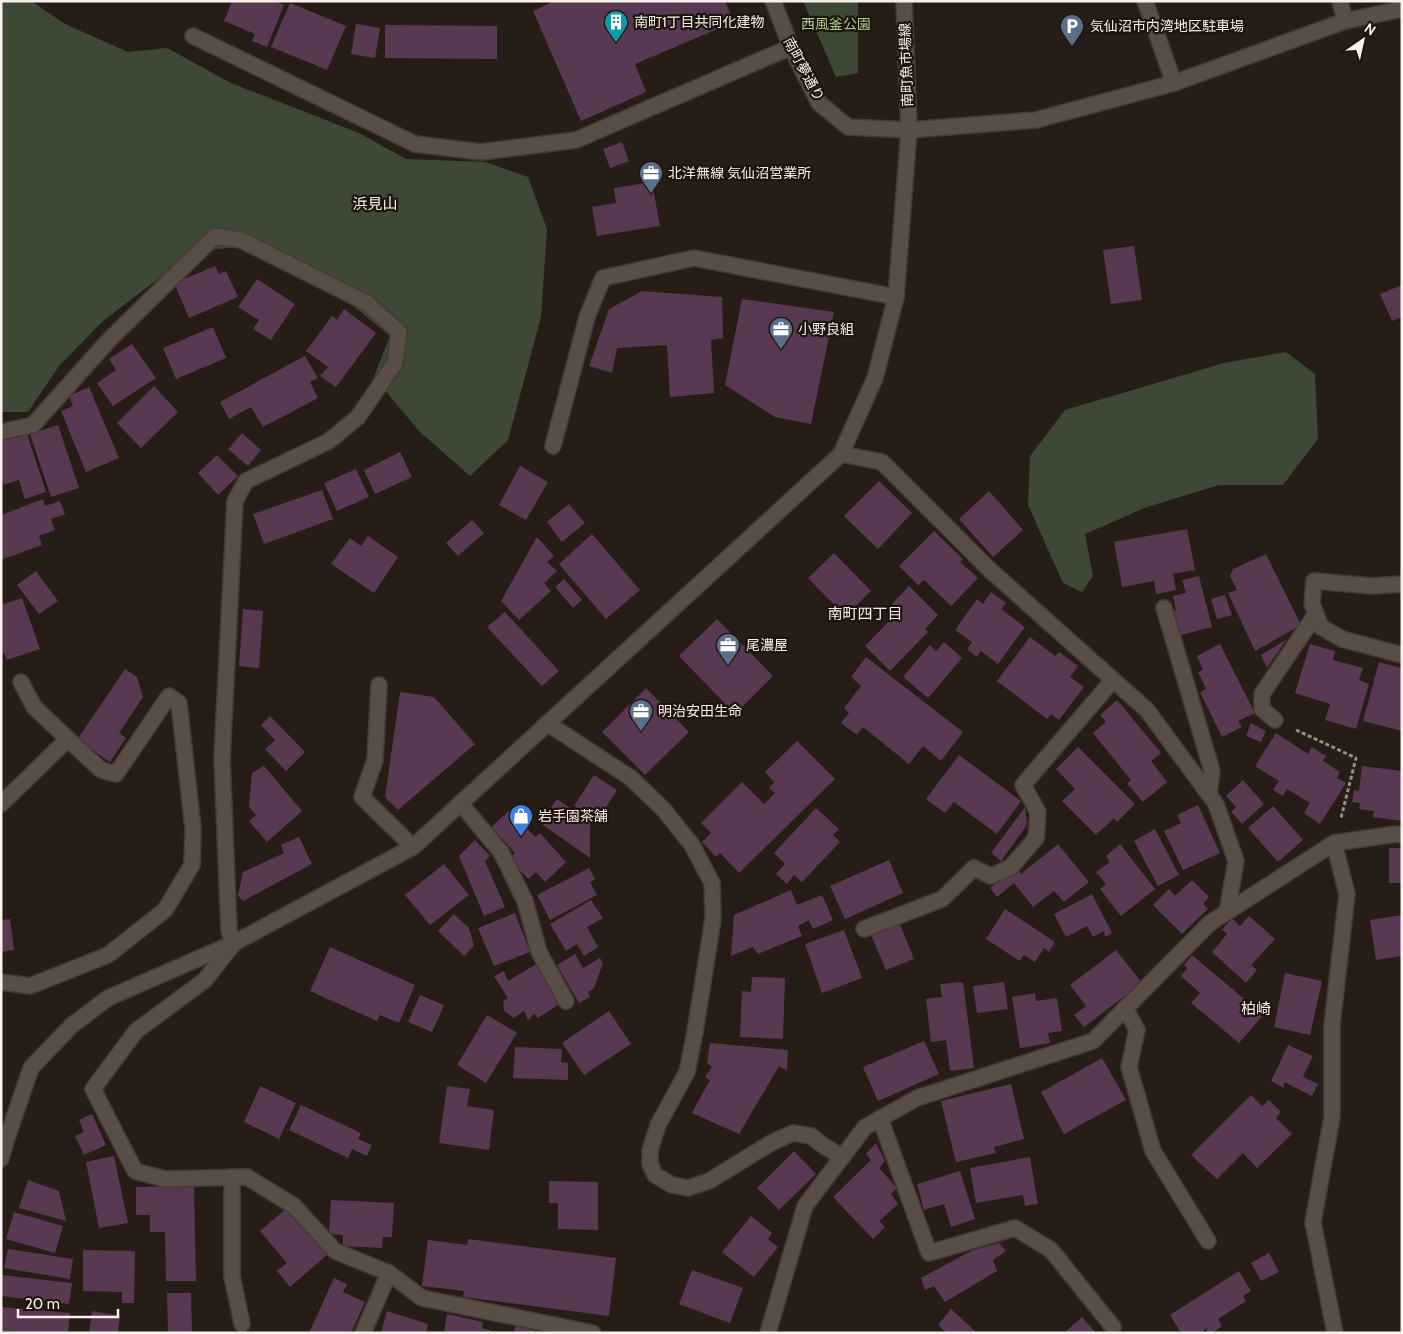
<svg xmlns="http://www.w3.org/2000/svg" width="1403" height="1334" font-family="Cabin,'Noto Sans JP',sans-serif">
<rect width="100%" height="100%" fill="#271d17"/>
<g fill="#3d4934">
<path d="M 1,1 L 31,1 L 65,24 L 128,52 L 167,48 L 231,83 L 359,133 L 406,159 L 485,162 L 528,177 L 547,229 L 541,317 L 508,440 L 470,476 L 419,431 L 374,377 L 390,336 L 345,299 L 266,246 L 196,250 L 103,321 L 59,366 L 28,412 L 1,412 Z"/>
<path d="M 803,1 L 858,1 L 858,73 L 836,77 Z"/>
<path d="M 1286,352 L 1315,374 L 1318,439 L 1283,485 L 1219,485 L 1147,507 L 1085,534 L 1093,576 L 1082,592 L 1063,583 L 1028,505 L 1030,456 L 1065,410 L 1224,363 Z"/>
</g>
<g fill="#593851">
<path d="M 232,1 L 274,1 L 284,5 L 267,47 L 252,41 L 255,34 L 224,21 Z"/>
<path d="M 555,1 L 725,1 L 734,22 L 635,64 L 646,92 L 581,121 L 533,11 Z"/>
<path d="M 290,3 L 346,26 L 327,70 L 271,47 Z"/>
<path d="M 356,24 L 380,28 L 375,58 L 351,54 Z"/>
<path d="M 385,25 L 497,26 L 497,59 L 385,58 Z"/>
<path d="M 622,142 L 629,161 L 610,168 L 603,149 Z"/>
<path d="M 652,182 L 660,226 L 597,236 L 592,207 L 616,203 L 614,188 Z"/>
<path d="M 1134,246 L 1142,300 L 1111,304 L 1103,250 Z"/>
<path d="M 215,266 L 219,274 L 226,271 L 238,297 L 189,318 L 174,283 Z"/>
<path d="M 257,279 L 295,304 L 271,340 L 253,329 L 259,320 L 238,307 Z"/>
<path d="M 1402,285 L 1402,317 L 1392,321 L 1380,294 Z"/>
<path d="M 642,291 L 722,297 L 723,338 L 711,340 L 714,393 L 670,397 L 667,345 L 617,348 L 612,373 L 589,366 L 609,309 Z"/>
<path d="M 742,299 L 834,312 L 811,424 L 775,417 L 725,385 Z"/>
<path d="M 344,309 L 376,333 L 336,387 L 320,376 L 328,367 L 306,351 L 332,316 L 337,320 Z"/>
<path d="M 213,327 L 226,358 L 176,379 L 163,348 Z"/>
<path d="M 132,344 L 156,378 L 113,406 L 97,383 L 116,370 L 109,359 Z"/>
<path d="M 305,356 L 318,378 L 310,382 L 318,398 L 263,427 L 251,407 L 229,419 L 220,402 Z"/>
<path d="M 154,386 L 178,412 L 141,448 L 117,423 Z"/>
<path d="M 89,387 L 119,458 L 86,472 L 61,411 L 73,406 L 69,396 Z"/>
<path d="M 58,425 L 79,488 L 51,497 L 30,434 Z"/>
<path d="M 26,431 L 46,492 L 25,499 L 19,480 L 4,485 L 1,478 L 1,438 Z"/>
<path d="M 242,433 L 261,450 L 248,466 L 228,449 Z"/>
<path d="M 400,452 L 412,477 L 375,494 L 364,470 Z"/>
<path d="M 217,455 L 238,476 L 218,495 L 198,473 Z"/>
<path d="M 520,466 L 548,482 L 526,520 L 499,505 Z"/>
<path d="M 356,469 L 369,497 L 337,511 L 324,483 Z"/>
<path d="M 879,481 L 912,513 L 878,549 L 844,516 Z"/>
<path d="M 322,490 L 333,519 L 264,544 L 253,514 Z"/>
<path d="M 989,491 L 1023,530 L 993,557 L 959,519 Z"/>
<path d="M 43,499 L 45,506 L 60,501 L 65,514 L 51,519 L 55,530 L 39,536 L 42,545 L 1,560 L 1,515 Z"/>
<path d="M 569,504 L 585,523 L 562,542 L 547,522 Z"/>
<path d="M 472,520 L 484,533 L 458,556 L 446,543 Z"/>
<path d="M 1187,529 L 1195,570 L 1173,574 L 1176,590 L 1156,594 L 1154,581 L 1122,587 L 1114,542 Z"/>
<path d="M 934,531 L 963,559 L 960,562 L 978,578 L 951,606 L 924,580 L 918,585 L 899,566 Z"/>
<path d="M 592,534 L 640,590 L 606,619 L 559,564 Z"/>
<path d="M 368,536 L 398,557 L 374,593 L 331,564 L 350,538 L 361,546 Z"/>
<path d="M 537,537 L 554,556 L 547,562 L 557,571 L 544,583 L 551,591 L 519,620 L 501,601 Z"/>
<path d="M 834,553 L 871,591 L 845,616 L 808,578 Z"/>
<path d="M 1266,554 L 1301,625 L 1255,651 L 1228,593 L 1237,590 L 1230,576 L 1233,569 Z"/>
<path d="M 36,571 L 58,601 L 39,614 L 17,585 Z"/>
<path d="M 1199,576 L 1212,627 L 1177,636 L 1171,611 L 1176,610 L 1173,596 L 1186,593 L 1182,580 Z"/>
<path d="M 564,579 L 582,600 L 573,608 L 555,587 Z"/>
<path d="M 909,586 L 938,615 L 925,629 L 928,632 L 890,671 L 865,646 L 899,611 L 892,604 Z"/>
<path d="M 991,592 L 1006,603 L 1001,609 L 1025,627 L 998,664 L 981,651 L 977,657 L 967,649 L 972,642 L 955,630 L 977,599 L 983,604 Z"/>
<path d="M 1225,595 L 1232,615 L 1217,619 L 1211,599 Z"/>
<path d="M 22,598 L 40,649 L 7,660 L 4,653 L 1,654 L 1,605 Z"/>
<path d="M 243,609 L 263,611 L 259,668 L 239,666 Z"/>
<path d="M 505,612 L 559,671 L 542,686 L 487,627 Z"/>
<path d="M 717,619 L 773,676 L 735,714 L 679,656 Z"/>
<path d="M 1030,637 L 1055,656 L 1059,652 L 1078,666 L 1070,677 L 1084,687 L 1059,720 L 1051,714 L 1047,719 L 997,681 Z"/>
<path d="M 1287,639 L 1267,668 L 1261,655 Z"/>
<path d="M 944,642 L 962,658 L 928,698 L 903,677 L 930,645 L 936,651 Z"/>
<path d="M 1220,644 L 1255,713 L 1238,721 L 1242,727 L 1222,737 L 1200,692 L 1206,689 L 1198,672 L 1203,670 L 1197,656 Z"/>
<path d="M 1310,644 L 1335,651 L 1333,660 L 1363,668 L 1359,680 L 1369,684 L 1356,729 L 1325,720 L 1330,704 L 1295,693 Z"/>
<path d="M 866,657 L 963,732 L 941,761 L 923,746 L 909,764 L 863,727 L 857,735 L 841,723 L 849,713 L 844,708 L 861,686 L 851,677 Z"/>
<path d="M 1379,662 L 1402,668 L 1402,731 L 1363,721 Z"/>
<path d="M 125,669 L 137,677 L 143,697 L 119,733 L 126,738 L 110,762 L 77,740 Z"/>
<path d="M 646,688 L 689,732 L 645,775 L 602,732 Z"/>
<path d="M 400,692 L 434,697 L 475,744 L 398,810 L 385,797 Z"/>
<path d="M 1117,700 L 1161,753 L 1151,761 L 1167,782 L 1143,802 L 1127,783 L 1131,780 L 1093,733 L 1106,722 L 1100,715 Z"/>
<path d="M 270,716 L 305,752 L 286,771 L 265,749 L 275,740 L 261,725 Z"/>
<path d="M 1251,723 L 1266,731 L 1261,742 L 1246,736 Z"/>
<path d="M 1276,733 L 1308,754 L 1312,747 L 1326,756 L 1323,761 L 1340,772 L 1337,778 L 1346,783 L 1320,824 L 1304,813 L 1310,803 L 1287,789 L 1283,796 L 1273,790 L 1279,781 L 1255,766 Z"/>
<path d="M 797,741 L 835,779 L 739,873 L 720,853 L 716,857 L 702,842 L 711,833 L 701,823 L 742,782 L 764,804 L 775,793 L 769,788 L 774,782 L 765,772 Z"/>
<path d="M 1078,747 L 1135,804 L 1117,822 L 1114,818 L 1096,835 L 1062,801 L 1075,789 L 1056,769 Z"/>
<path d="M 959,755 L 1021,801 L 997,834 L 954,802 L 945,813 L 926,799 Z"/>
<path d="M 264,766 L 302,811 L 267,842 L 249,821 L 256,815 L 249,807 L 252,773 Z"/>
<path d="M 1362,766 L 1402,771 L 1402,821 L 1373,817 L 1374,811 L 1359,809 L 1360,803 L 1352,802 L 1354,790 L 1359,791 Z"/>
<path d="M 594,775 L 617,790 L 598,820 L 574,806 Z"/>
<path d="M 1243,780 L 1264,804 L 1242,824 L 1231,812 L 1236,807 L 1226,796 Z"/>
<path d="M 557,799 L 590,822 L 590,858 L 540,823 Z"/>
<path d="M 1198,805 L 1220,853 L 1183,870 L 1164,831 L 1181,823 L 1177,815 Z"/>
<path d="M 1273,806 L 1303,840 L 1278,862 L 1248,828 Z"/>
<path d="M 1025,807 L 1027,825 L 1001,861 L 991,853 Z"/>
<path d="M 816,808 L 839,829 L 833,835 L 840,842 L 802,882 L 794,875 L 787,884 L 776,874 L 785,864 L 774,853 Z"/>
<path d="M 510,810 L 535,837 L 540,833 L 566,862 L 545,882 L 536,872 L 528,879 L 509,859 L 515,853 L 491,827 Z"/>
<path d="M 1155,829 L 1179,875 L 1158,886 L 1134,841 Z"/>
<path d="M 299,837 L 312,864 L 243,901 L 238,896 L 243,872 L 284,853 L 281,845 Z"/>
<path d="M 475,840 L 490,856 L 485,861 L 505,907 L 484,916 L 459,856 Z"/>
<path d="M 1058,844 L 1089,882 L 1064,902 L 1054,891 L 1033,907 L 1014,883 L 997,897 L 990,888 L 1016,867 L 1021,874 Z"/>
<path d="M 1120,844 L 1155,889 L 1121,916 L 1100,889 L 1106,884 L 1096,872 L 1110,862 L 1106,856 Z"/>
<rect x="1389" y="848" width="13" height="35"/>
<path d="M 889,860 L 903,893 L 845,919 L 830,886 Z"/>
<path d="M 444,864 L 469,895 L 430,925 L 405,895 Z"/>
<path d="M 589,868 L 595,879 L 590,882 L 597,895 L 550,920 L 537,895 Z"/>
<path d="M 1192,880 L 1209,897 L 1203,904 L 1208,909 L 1182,934 L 1153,905 L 1169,889 L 1175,896 Z"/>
<path d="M 791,890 L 797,905 L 822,895 L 833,920 L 813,929 L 809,920 L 798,926 L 802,936 L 758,954 L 753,947 L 731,956 L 734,915 Z"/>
<path d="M 1092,894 L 1112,933 L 1105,937 L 1104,931 L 1093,937 L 1087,926 L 1066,937 L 1054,914 Z"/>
<path d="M 591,900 L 603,918 L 587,927 L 598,947 L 584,956 L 577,944 L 566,951 L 550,924 Z"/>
<path d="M 1005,909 L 1055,942 L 1049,952 L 1044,948 L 1035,962 L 1024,955 L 1020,961 L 986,939 Z"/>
<path d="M 515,913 L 530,952 L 494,966 L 478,928 Z"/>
<path d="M 454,914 L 469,928 L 474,946 L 464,956 L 438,931 Z"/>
<path d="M 1402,915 L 1402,956 L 1376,960 L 1370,920 Z"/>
<path d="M 1249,916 L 1275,939 L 1251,965 L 1257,970 L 1246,983 L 1212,952 L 1227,934 L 1222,930 L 1232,918 L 1240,926 Z"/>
<path d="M 10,919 L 14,950 L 1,952 L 1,920 Z"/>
<path d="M 900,924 L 914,959 L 886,970 L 871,935 Z"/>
<path d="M 844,930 L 862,978 L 822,993 L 805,944 Z"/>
<path d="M 330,947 L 415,985 L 399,1023 L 380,1015 L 377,1021 L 310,991 Z"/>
<path d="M 1116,950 L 1142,983 L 1084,1027 L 1074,1015 L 1086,1006 L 1070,985 Z"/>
<path d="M 575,954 L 583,968 L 600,958 L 603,963 L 594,988 L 588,992 L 590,997 L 579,1003 L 557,965 Z"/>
<path d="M 1192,955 L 1263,1015 L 1239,1043 L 1191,1003 L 1200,993 L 1181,976 L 1187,968 L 1184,965 Z"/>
<path d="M 538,963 L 561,1003 L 538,1018 L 534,1014 L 528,1020 L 524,1011 L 514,1018 L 504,1011 L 503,1001 L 508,998 L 494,976 L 504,971 L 508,981 Z"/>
<path d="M 1285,973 L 1322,981 L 1310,1035 L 1274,1027 Z"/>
<path d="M 752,977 L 785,978 L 783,1039 L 740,1037 L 742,991 L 751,992 Z"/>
<path d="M 963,982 L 974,1068 L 950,1071 L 946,1040 L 931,1042 L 926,999 L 942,997 L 940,984 Z"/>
<path d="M 1004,982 L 1008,1009 L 977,1013 L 973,986 Z"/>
<path d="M 1035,993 L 1036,1001 L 1057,998 L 1062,1031 L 1048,1033 L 1050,1043 L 1020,1048 L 1012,997 Z"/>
<path d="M 420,995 L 444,1005 L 432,1032 L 408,1022 Z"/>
<path d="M 609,1011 L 631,1044 L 584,1075 L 562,1043 Z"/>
<path d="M 487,1015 L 517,1033 L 486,1083 L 457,1065 Z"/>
<path d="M 924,1041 L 939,1074 L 878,1101 L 863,1067 Z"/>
<path d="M 710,1043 L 788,1050 L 787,1071 L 779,1066 L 739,1134 L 692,1113 L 710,1080 L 705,1077 L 712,1067 L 707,1063 Z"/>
<path d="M 1288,1045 L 1313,1056 L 1303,1077 L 1318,1084 L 1312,1096 L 1284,1082 L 1284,1088 L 1271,1081 Z"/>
<path d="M 515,1047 L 562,1049 L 561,1062 L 568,1063 L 568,1080 L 513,1078 Z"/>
<path d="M 1102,1058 L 1126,1100 L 1064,1134 L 1041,1092 Z"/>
<path d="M 1011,1084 L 1024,1139 L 994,1147 L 996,1153 L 956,1162 L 941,1101 Z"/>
<path d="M 260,1086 L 296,1103 L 279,1139 L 244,1122 Z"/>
<path d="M 447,1086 L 470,1089 L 467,1106 L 494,1110 L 489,1150 L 439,1143 Z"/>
<path d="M 1251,1095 L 1262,1106 L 1269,1100 L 1281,1112 L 1276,1118 L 1292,1134 L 1257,1168 L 1243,1153 L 1217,1179 L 1191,1155 Z"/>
<path d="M 301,1105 L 361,1133 L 358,1139 L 372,1145 L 367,1156 L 352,1149 L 348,1158 L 289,1130 Z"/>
<path d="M 92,1114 L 106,1145 L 84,1155 L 75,1136 L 84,1132 L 79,1120 Z"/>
<path d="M 876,1143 L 885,1161 L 879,1168 L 897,1188 L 891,1194 L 898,1204 L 879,1221 L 885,1227 L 873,1239 L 833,1197 L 871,1160 L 866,1154 Z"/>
<path d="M 794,1151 L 816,1174 L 779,1210 L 757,1188 Z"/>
<path d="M 114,1156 L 128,1223 L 99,1228 L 86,1162 Z"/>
<path d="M 1030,1157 L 1038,1204 L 1025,1206 L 1023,1195 L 976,1203 L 970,1168 Z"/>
<path d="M 960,1171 L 975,1219 L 951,1227 L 944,1204 L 924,1210 L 917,1184 Z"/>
<path d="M 28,1180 L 59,1191 L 66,1221 L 19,1208 Z"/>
<path d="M 549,1181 L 598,1182 L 598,1230 L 558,1229 L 558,1203 L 549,1203 Z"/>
<path d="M 194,1186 L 196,1281 L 166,1281 L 165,1232 L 150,1232 L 150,1215 L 136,1215 L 136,1187 Z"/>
<path d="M 331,1200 L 394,1203 L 392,1237 L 383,1237 L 382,1248 L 343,1246 L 343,1235 L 329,1234 Z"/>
<path d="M 287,1208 L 328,1254 L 290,1287 L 277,1271 L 287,1263 L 260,1231 Z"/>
<path d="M 14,1212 L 63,1226 L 55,1253 L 6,1239 Z"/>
<path d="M 751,1216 L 772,1233 L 768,1239 L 778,1247 L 754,1277 L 722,1252 Z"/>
<path d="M 468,1239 L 616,1258 L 609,1316 L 463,1297 L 464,1291 L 422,1286 L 428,1240 L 467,1245 Z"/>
<path d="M 999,1243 L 1006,1251 L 993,1260 L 997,1271 L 945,1302 L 934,1286 L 925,1290 L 921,1278 L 973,1250 Z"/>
<path d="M 8,1249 L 73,1259 L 70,1279 L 4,1268 Z"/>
<path d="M 83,1250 L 135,1251 L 134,1303 L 122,1303 L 122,1292 L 83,1291 Z"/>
<path d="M 1269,1253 L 1279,1272 L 1261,1281 L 1251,1263 Z"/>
<path d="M 692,1270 L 743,1288 L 730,1323 L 679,1304 Z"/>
<path d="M 1239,1271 L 1251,1291 L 1243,1296 L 1246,1301 L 1218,1319 L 1222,1326 L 1212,1333 L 1207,1333 L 1207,1328 L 1200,1333 L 1181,1333 L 1170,1315 Z"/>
<path d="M 1,1275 L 72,1283 L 69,1304 L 1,1296 Z"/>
<path d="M 334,1278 L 347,1284 L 343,1292 L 365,1302 L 351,1333 L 309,1333 Z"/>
<path d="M 167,1293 L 191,1293 L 192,1333 L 168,1333 Z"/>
<path d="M 1,1307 L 70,1313 L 68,1333 L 22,1333 L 1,1331 Z"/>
<path d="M 951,1309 L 977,1333 L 947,1333 L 938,1325 Z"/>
<path d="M 92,1311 L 120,1316 L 118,1333 L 89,1333 Z"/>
<path d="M 387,1311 L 428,1324 L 426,1333 L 381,1333 Z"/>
<path d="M 447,1314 L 483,1322 L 482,1328 L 499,1333 L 444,1333 Z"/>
<path d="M 1082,1317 L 1096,1333 L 1064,1333 Z"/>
<path d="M 515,1326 L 542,1332 L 542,1333 L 514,1333 Z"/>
</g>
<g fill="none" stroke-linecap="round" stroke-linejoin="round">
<g stroke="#433a36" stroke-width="18">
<g id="minor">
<path d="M 773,1 L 791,47 L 819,103 L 848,127 L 909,130 L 1036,120 L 1174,83 L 1345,21"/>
<path d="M 1145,1 L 1174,83"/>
<path d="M 1340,1 L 1345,21 L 1402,9"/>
<path d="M 193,36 L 415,144 L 481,152 L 576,140 L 791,47"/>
<path d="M 1,432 L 33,425 L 109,340 L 215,236 L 241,240 L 367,303 L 399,332 L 395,363 L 358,417 L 329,441 L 246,481 L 235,501 L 222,758 L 229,931 L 234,943 L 205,980 L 136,1031 L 93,1089 L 135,1171 L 165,1179 L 247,1177 L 294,1206 L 335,1251 L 389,1273 L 363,1333"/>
<path d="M 553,446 L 587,317 L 603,278 L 694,258 L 896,297"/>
<path d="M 841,454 L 882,462 L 990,570 L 1147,710 L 1216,804 L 1236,861 L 1227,912"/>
<path d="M 1402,584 L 1373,586 L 1314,581 L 1312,604 L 1321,627 L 1342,639 L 1402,655"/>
<path d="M 1164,608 L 1212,771 L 1209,794"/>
<path d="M 379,685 L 375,760 L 362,797 L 413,847"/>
<path d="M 1275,720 L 1262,709 L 1262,694 L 1316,614"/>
<path d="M 547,723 L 631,778 L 664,810 L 692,845 L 712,883 L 713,919 L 695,1032 L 687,1072 L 658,1125 L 650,1150 L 650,1164 L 655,1175 L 672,1185 L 688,1188 L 709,1181 L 771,1143 L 793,1133 L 811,1136 L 824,1146 L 842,1157"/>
<path d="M 460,803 L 501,852 L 525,901 L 539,952 L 566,1001"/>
<path d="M 1,804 L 68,739"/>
<path d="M 1334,843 L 1347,894 L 1332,1025 L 1332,1117 L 1313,1222 L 1335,1333"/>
<path d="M 864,929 L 942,899 L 974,868 L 991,876 L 1011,867 L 1036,838 L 1038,812 L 1023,785 L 1113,680"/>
<path d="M 1,982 L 30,986 L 108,955 L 165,910 L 192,865 L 193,828 L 179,703 L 169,696 L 116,774 L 101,770 L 34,707 L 21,682"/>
<path d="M 1125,1008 L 1137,1030 L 1129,1067 L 1153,1151 L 1208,1241"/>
<path d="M 880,1118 L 929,1253 L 1015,1228 L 1051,1250 L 1113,1327"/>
<path d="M 1,1159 L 5,1144 L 31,1068 L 71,1026 L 108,998 L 234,943 L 413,847 L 841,454 L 875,378 L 896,297 L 909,130 L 904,1"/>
<path d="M 232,1177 L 232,1276 L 242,1324"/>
<path d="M 389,1273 L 422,1298 L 593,1333"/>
<path d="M 768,1333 L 805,1206 L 865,1127 L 917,1098 L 1093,1041 L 1210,923 L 1334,843 L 1396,834 L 1402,835"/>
</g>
</g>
<path stroke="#978f89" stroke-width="3" stroke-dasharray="4 2.5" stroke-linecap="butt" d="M 1296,730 L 1356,758 L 1341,818"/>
<use href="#minor" stroke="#594e46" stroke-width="15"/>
</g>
<defs>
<g id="building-pin" transform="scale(1.25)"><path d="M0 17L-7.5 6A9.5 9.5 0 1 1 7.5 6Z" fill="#0f9aa8" stroke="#1e140e"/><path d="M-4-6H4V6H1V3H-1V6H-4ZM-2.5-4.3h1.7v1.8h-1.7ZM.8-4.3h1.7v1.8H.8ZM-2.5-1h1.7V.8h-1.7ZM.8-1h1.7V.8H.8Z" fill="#fff"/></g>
<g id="parking-pin" transform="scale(1.25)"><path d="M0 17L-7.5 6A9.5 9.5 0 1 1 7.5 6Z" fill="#5c6f8a" stroke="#1e140e"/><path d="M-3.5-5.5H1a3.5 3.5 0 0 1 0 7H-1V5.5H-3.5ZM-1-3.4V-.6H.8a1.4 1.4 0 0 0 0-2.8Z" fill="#fff"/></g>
<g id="office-pin" transform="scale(1.25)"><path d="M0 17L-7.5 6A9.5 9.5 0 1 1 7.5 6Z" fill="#5c6f8a" stroke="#1e140e"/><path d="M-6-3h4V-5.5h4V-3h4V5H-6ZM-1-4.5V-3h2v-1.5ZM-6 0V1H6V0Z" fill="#fff"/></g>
<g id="shop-pin" transform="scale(1.25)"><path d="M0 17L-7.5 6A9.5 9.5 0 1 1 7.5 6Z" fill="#3f7fe0" stroke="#1e140e"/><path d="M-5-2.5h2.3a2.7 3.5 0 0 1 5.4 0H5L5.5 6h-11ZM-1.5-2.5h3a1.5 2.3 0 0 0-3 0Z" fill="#fff"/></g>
</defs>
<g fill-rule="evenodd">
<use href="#building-pin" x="616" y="22"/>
<use href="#parking-pin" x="1072" y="26"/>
<use href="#office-pin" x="651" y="173"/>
<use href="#office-pin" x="781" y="329"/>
<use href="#office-pin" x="728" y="645"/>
<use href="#office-pin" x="641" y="711"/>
<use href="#shop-pin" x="521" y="816"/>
</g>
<g text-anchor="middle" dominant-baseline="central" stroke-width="4.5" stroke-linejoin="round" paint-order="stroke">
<g font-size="14" fill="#f7f0eb" stroke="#1e140e" text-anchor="start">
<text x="634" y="22">南町1丁目共同化建物</text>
<text x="1090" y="26">気仙沼市内湾地区駐車場</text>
<text x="668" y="173">北洋無線 気仙沼営業所</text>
<text x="798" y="329">小野良組</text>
<text x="746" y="645">尾濃屋</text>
<text x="658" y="711">明治安田生命</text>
<text x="538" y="816">岩手園茶舗</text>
</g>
<g font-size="14" fill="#abcc8f" stroke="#1e140e">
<text x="836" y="24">西風釜公園</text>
</g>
<g font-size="14" fill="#f7f0eb" stroke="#1e140e">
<text transform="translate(906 65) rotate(-92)">南町魚市場線</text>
<text transform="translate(804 69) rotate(62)">南町夢通り</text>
</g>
<g font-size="15" fill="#f7f0eb" stroke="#1e140e">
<text x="375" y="204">浜見山</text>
<text x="865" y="614">南町四丁目</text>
<text x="1256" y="1009">柏崎</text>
</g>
</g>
<rect width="1403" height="1334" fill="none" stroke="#f7f0eb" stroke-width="5"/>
<g transform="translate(1363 40) rotate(34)" stroke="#1e140e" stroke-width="4" paint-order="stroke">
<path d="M0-4L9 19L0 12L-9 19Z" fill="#f7f0eb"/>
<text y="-8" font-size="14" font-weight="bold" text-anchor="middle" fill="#f7f0eb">N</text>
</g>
<path d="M18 1309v8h100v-8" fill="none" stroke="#f7f0eb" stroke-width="2.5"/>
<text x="25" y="1309" font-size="15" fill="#f7f0eb" stroke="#1e140e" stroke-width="4" paint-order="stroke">20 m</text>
</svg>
